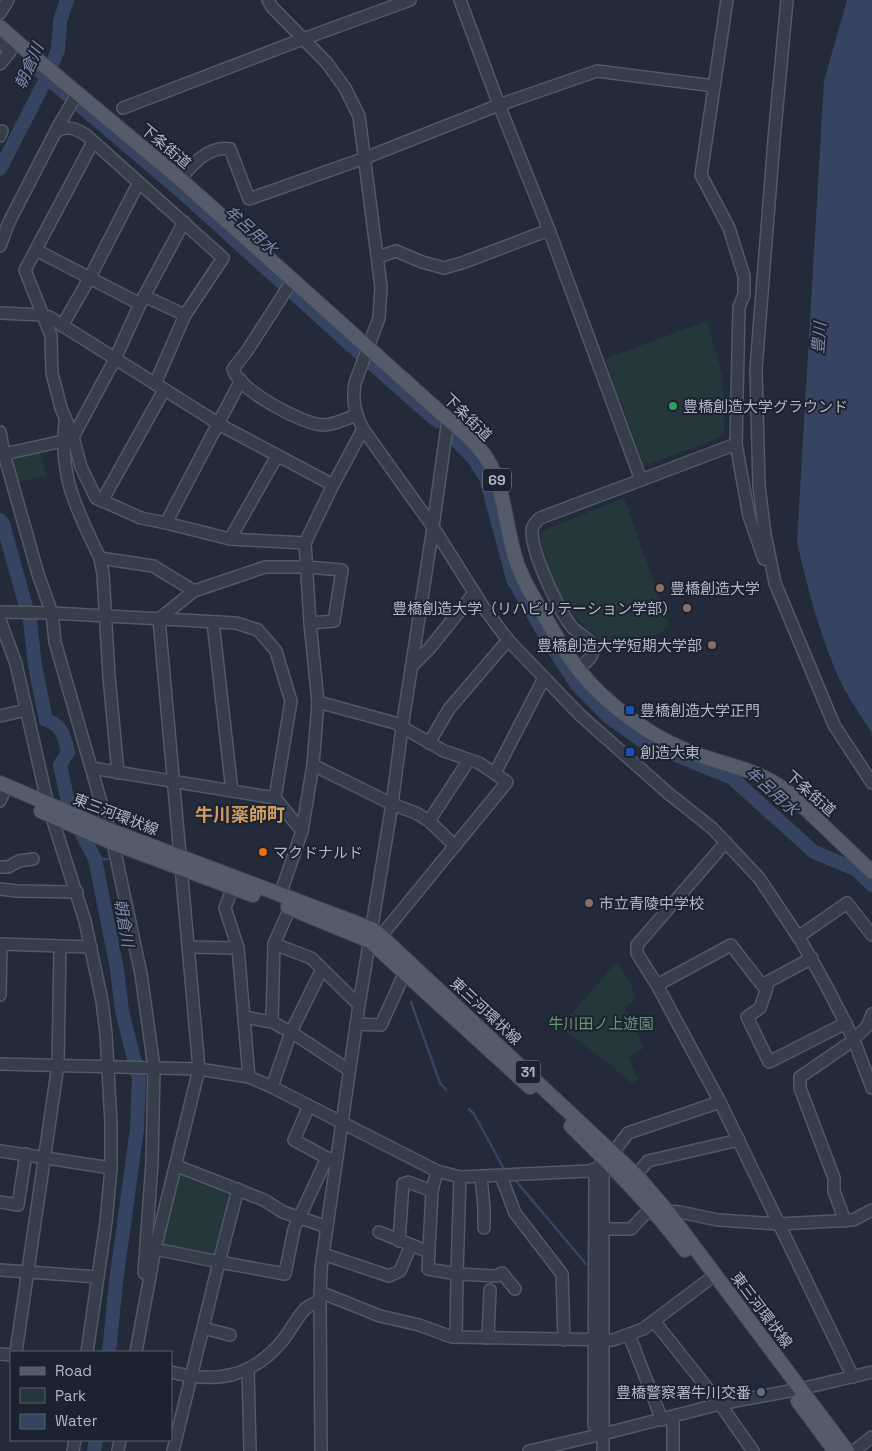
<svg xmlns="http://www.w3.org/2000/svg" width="872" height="1451" font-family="'Space Grotesk','Noto Sans JP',sans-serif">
<rect width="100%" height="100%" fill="#232b3a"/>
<g fill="#25373b">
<path d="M 707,321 L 723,377 L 724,436 L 644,466 L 605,359 Z"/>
<path d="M 40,450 L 46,476 L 18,482 L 11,456 Z"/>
<path d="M 624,498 L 669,625 C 662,633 656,637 645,635 L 605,650 C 598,631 588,633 577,619 C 557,594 544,564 540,532 Z"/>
<path d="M 617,961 L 631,985 L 635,1000 L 625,1007 L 644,1048 L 628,1057 L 638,1080 L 631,1083 L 602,1058 L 560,1028 Z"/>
<path d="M 178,1170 L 234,1190 L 217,1258 L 159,1246 Z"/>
</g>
<path fill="#364461" d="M 847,0 L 872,0 L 872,733 C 860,714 846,695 837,674 C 819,632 807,586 797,542 L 824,81 Z"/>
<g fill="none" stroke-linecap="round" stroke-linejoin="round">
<g stroke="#364461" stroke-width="2.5">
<path d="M 95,859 L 108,859"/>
<path d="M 411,1002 L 440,1083 L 446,1090"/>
<path d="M 469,1109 L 474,1114 L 504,1169"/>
<path d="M 516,1181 L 586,1264"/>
</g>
<g stroke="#364461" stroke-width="14">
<path d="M 38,70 L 184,194 L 354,348 L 437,421"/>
<path d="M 0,169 L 43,85 L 58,50 L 60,21 L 67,0"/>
<path d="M 456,440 L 474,459 L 486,478 L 513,579 L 549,642 L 577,685 L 610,718 L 644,742 L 732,778 L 814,852 L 857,870 L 872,885"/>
<path d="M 0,520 L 3,524 L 30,621 L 35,666 L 46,720 C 63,725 64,737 68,752 L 60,765 L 70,811 L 95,859 L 117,969 L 122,1011 L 139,1079 L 137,1129 L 116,1282 L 109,1352"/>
<path d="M 94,1451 L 96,1440"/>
</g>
<g stroke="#525865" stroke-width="14">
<g id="minor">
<path d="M 268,0 L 272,7 L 327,63 L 345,88 L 359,116 L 381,287 L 379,318 L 355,383 C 352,402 355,412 363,429 L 433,527 L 484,608 L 508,640 L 580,715 L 668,793 L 712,828 L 759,878 L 801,941 L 827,987 L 853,1038 L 872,1088"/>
<path d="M 460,0 L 499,105 L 549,230 L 641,480 L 540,518 C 536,522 532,525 532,531 C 532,554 558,609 572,627 C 578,634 592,639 593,649 C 594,657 584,664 578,669"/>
<path d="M 787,0 L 774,140 L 756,369 L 759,486 L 765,534 L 775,583 L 834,725 L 872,783"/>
<path d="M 0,13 L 8,0"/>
<path d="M 0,41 L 10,52 L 0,64"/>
<path d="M 123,108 L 303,39 L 410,0"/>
<path d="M 57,131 C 68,125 76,129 86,135 L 223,258 L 185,315 L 155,384"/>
<path d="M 0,136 L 2,131"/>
<path d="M 93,142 L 25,270 L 51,336 L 52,373 L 61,408 L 73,437 L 81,467 L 96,498 L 141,518 L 166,523 L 230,539 L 305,543"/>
<path d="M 180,179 C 192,165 209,145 230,149 L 249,199 L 365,158 L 499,105 L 597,71 L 714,86"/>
<path d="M 0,246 L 9,222 L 60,123 L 78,93"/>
<path d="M 36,250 L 140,304"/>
<path d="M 378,257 L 396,251 L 422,262 L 444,268 L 462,263 L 549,230"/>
<path d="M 292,281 L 247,351 L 233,369 C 238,390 302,424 323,425 C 334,425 346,419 356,415"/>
<path d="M 144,296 L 185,315"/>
<path d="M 0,313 L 43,315 L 49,317 L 224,427 L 333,485"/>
<path d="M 62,326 L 89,279 L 138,184"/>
<path d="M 65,422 C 59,478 77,510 100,558 L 153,566 L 194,591"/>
<path d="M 0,432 L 4,454 L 38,574 L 52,613 L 55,642 L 109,830"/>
<path d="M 73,437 L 115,359 L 140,304 L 184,222"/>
<path d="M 736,444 L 749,516 L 764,559"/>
<path d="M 4,454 L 63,441"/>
<path d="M 641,480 L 736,444 L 739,307 L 744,295 L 744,276 L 729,228 L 701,175 L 727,0"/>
<path d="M 102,501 L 164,390"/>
<path d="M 166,523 L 241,380"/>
<path d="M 230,539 L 277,456"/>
<path d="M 100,558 L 103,574 L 109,676 L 118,773"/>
<path d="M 0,612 L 52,613 L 236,623 L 258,630 L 276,651 L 291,701 L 275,798 L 302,831"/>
<path d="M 0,620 L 16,664 L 48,805 L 85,921 L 102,1001 L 106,1034 L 111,1123 L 111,1168 L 106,1222 L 87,1352"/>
<path d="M 213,622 L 232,791"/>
<path d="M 411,667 L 429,649 L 474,593"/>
<path d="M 318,702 L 395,723 L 444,751 L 479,763 L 507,782 L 381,936 L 374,939"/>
<path d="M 0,716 L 26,710"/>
<path d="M 429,743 L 449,709 L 508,640"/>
<path d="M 313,765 L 392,804 L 416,813 L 429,821 L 455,846"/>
<path d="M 92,768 L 275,798"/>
<path d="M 495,773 L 544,678"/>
<path d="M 0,801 L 3,794"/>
<path d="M 429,821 L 469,760"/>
<path d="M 726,842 L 637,945 L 637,953 L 657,985 L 720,1102 L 853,1377"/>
<path d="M 113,843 L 141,974 L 154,1067 L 152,1163 L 144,1273"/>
<path d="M 0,867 L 8,867 L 19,861 L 33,859"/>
<path d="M 233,887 L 225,908 L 238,948 L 249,1077"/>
<path d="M 0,889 L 17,891 L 77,892"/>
<path d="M 280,895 L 302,831 L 313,765 L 318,702 L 310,623 L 305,543 L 333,485 L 363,429"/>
<path d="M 798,937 L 847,903 L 872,935"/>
<path d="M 0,944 L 91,947"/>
<path d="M 274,944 L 311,958 L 359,1005"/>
<path d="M 188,947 L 238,948"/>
<path d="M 766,983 L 767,988 L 760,1008 L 747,1017 L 769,1062 L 846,1023"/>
<path d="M 657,985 L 731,945 L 762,985 L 812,958"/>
<path d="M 0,995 L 1,945"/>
<path d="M 244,1017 L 272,1022 L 291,1032 L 349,1070"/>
<path d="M 272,1022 L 274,944 L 290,908"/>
<path d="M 356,1024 L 381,1025 L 405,972"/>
<path d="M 853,1038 C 864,1031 869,1026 872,1014"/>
<path d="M 0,1064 L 199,1069 L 249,1077 L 272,1087 L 437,1171 L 460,1177 L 589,1171 L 603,1174 L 612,1165 L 613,1159"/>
<path d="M 272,1087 L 291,1032 L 322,969"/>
<path d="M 309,1106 L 294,1140 L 327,1158"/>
<path d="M 0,1151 L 111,1168"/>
<path d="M 177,1166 L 264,1200 L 283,1212 L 327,1227"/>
<path d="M 437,1171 L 432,1191 L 428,1269 L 457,1274 L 456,1337"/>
<path d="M 589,1171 L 597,1168 L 613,1153 L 628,1133 L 720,1102"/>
<path d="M 595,1172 L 594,1425 L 603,1434"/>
<path d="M 636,1175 L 648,1161 L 739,1140"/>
<path d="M 501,1176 L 515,1213 L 562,1274 L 564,1340"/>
<path d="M 460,1177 L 457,1274 L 497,1276 L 502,1273 L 515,1289"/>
<path d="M 481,1177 L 484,1208 L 484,1228"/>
<path d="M 0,1202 L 18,1205 L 26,1154"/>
<path d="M 845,1221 L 834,1191 L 834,1178 L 800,1088 L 800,1077 L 854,1040"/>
<path d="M 603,1229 L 631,1229 L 646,1213 L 654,1210 L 680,1212 L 718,1220 L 779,1224 L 853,1220 L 872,1210"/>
<path d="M 379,1232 L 429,1252"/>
<path d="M 399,1241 L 403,1184 L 408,1182 L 432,1191"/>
<path d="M 155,1249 L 219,1262 L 238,1189"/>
<path d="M 323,1254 L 389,1276 L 400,1271 L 411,1245"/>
<path d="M 0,1270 L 98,1277"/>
<path d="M 320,1292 L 380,1316 L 419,1325 L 452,1337 L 613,1340 L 643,1329 L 715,1275"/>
<path d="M 654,1321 L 720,1404 L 753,1451"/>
<path d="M 203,1328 L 230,1335"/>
<path d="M 629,1335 L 662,1420"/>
<path d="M 488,1338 L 490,1290"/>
<path d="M 16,1352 L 58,1065 L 60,947"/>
<path d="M 136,1352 L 155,1249 L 199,1069 L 159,619 L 194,591 L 265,567 L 306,567 L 342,570 L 334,621 L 310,623"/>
<path d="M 0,1354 L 11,1355"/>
<path d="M 248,1369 L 250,1451"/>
<path d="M 171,1372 C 216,1384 253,1377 283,1340 C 291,1330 297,1317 306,1308 C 310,1305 316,1303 320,1300"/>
<path d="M 673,1417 L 673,1451"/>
<path d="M 73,1451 L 75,1440"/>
<path d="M 118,1451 L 120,1440"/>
<path d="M 173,1451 L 219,1262 L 285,1274 L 294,1229 L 327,1158 L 336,1160"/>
<path d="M 321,1451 L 320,1300 L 321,1268 L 359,1005 L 392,804 L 402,728 L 433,527 L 448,419"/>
<path d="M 529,1451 L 603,1434 L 720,1404 L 800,1389 L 872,1372"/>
<path d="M 603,1451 L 603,1174"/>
<path d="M 854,1451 L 872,1437"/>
</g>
</g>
<g stroke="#404653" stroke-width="16">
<g id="major">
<path d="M 0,27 L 40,62 L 180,179 L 442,414 C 457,427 476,442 487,459 C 505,489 505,525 515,557 C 522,581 537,603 549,624 C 558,639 567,655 578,669 C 606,705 653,739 696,754 C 731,767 758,769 789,793 L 872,872"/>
<path d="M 0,783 L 109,830 L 372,929 L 381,936 L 636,1175 L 668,1212 L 847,1451"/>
<path d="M 41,811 L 113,843 L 253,895"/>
<path d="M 288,907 L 370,941 L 530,1087"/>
<path d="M 571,1126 C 612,1166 650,1204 685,1250"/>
<path d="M 798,1401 L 835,1451"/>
</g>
</g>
<use href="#minor" stroke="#363d4b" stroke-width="11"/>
<use href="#major" stroke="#545c6b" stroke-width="14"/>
</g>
<circle fill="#2e9e5b" stroke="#1c222f" stroke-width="2" cx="673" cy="406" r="5"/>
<g fill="#8d6e63" stroke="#1c222f" stroke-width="2">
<circle cx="660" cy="588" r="5"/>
<circle cx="687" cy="608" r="5"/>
<circle cx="712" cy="645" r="5"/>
<circle cx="589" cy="903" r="5"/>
</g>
<g fill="#1a4fb4" stroke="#1c222f" stroke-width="2">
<rect x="625" y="705" width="10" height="10" rx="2.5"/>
<rect x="625" y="747" width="10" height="10" rx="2.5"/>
</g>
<circle fill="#e8710a" stroke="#1c222f" stroke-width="2" cx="263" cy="852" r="5"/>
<circle fill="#5c6f8a" stroke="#1c222f" stroke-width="2" cx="761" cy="1392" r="5"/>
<g text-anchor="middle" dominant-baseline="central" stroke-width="4" stroke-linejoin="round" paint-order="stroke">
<g fill="#1c222f" stroke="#858b99" stroke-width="1">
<rect x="483" y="468.5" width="28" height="23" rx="4"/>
<rect x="515.5" y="1060.5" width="25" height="23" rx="4"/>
</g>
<g font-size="14" font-weight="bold" fill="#b2b8c6">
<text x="497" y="480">69</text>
<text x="528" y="1072">31</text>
</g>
<g font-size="15" fill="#b2b8c6" stroke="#1c222f">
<text transform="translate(166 146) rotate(40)">下条街道</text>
<text transform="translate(468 417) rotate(44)">下条街道</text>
<text transform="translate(811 793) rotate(41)">下条街道</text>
<text transform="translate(116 814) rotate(21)">東三河環状線</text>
<text transform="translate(486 1011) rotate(43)">東三河環状線</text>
<text transform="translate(762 1310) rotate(53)">東三河環状線</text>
</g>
<g font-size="15" fill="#b2b8c6" stroke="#1c222f" text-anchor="start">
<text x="683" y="406">豊橋創造大学グラウンド</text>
<text x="670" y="588">豊橋創造大学</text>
<text x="677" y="608" text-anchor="end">豊橋創造大学（リハビリテーション学部）</text>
<text x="702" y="645" text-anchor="end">豊橋創造大学短期大学部</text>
<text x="640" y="710">豊橋創造大学正門</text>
<text x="640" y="752">創造大東</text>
<text x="273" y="852">マクドナルド</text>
<text x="599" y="903">市立青陵中学校</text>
<text x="751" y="1392" text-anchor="end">豊橋警察署牛川交番</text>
</g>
<g font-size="15" fill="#699778" stroke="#1c222f">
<text x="601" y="1023">牛川田ノ上遊園</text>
</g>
<g font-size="16" font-style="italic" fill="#7a8bae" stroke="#1c222f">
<text transform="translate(29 66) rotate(-66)">朝倉川</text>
<text transform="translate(251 230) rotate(42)">牟呂用水</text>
<text transform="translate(819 338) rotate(-86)">豊川</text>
<text transform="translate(772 791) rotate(42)">牟呂用水</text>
<text transform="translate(124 923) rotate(80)">朝倉川</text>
</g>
<g font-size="18" font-weight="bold" fill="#d29d61" stroke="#1c222f">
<text x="240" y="814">牛川薬師町</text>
</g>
</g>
<rect x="10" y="1351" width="162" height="90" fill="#1c222f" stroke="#585e6b"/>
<rect x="20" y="1367" width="25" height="8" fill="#545c6b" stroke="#585e6b"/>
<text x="55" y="1376" font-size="15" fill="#b2b8c6">Road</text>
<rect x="20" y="1388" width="25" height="15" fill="#25373b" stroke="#585e6b"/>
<text x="55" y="1401" font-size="15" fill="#b2b8c6">Park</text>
<rect x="20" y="1414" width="25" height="15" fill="#364461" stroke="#585e6b"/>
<text x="55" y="1426" font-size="15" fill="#b2b8c6">Water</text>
</svg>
